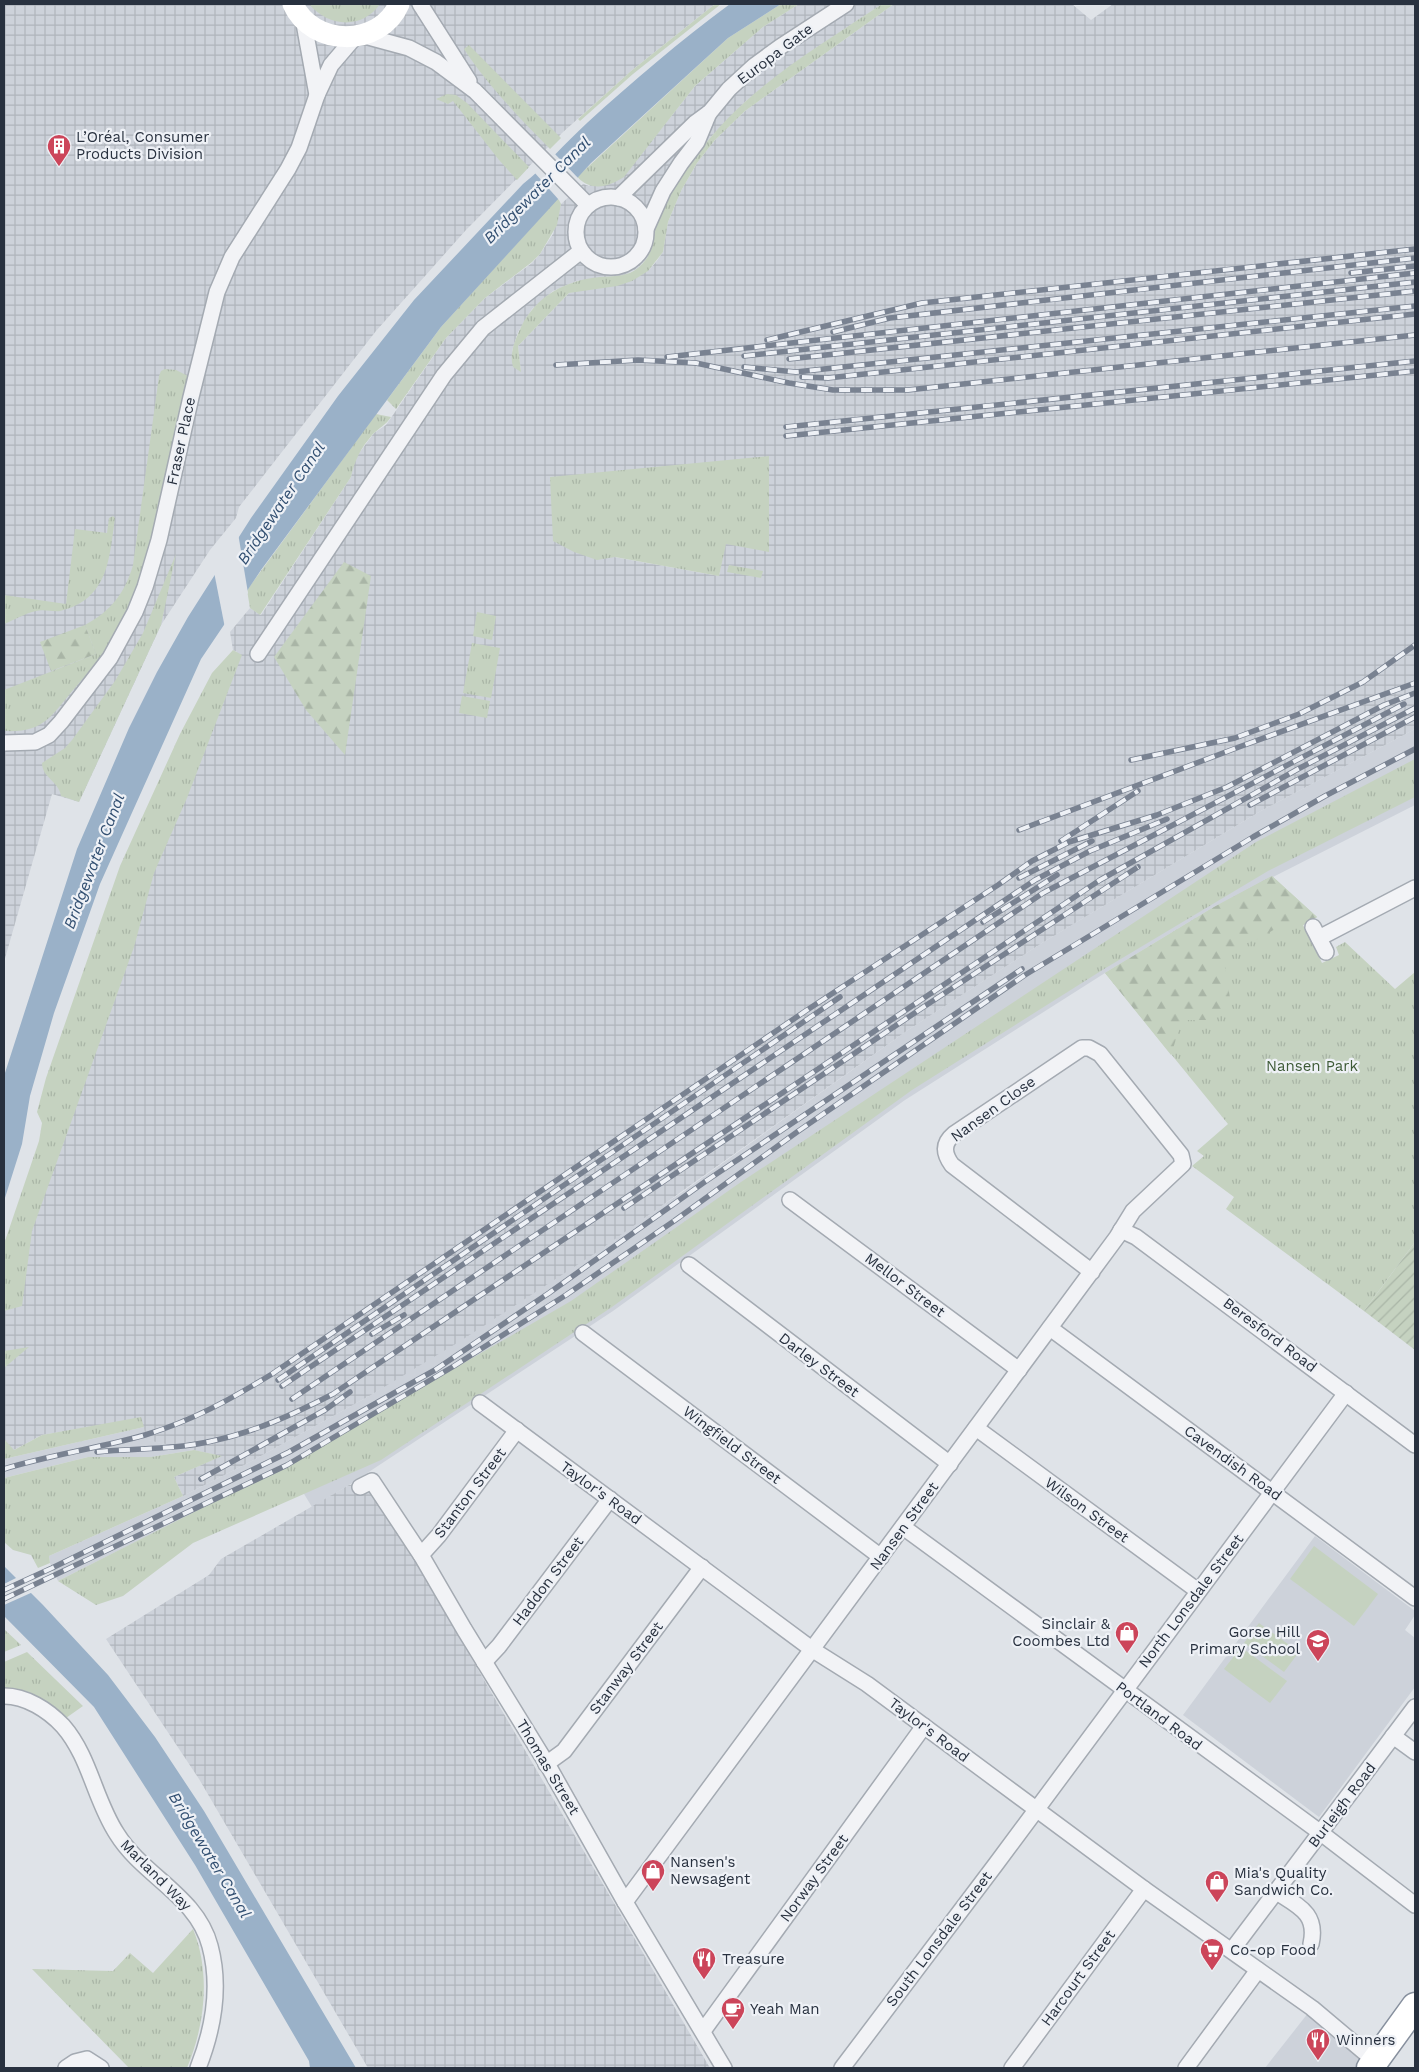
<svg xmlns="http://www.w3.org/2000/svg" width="1419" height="2072" font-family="'Work Sans',sans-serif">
<defs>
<pattern id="industrial-grid" width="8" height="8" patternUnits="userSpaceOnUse" patternTransform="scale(1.25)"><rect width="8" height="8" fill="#cdd2da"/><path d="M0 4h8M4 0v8" fill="none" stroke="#b0b5bc"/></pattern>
<pattern id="grass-tufts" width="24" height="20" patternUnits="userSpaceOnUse" patternTransform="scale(1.25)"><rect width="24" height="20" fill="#c5d2c0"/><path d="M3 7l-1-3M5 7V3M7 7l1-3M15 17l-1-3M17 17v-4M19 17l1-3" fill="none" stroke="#a9b5a6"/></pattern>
<pattern id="forest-firs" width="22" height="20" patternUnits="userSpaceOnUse" patternTransform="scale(1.25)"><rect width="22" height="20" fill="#c5d2c0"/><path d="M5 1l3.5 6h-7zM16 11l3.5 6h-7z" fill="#a9b5a6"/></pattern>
<pattern id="garden-furrows" width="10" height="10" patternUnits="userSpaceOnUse" patternTransform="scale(1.25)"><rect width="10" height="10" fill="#c5d2c0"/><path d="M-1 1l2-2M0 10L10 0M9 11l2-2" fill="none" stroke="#a9b5a6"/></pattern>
</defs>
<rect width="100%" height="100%" fill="#dfe3e8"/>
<g fill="#cdd2da">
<path d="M 1415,729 L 1415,805 L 1214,907 L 1105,973 L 905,1100 L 613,1311 L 349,1485 L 312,1507 L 287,1466 L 58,1581 L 50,1563 L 49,1556 L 183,1496 L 250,1462 L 371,1395 L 681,1193 L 908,1030 L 1042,943 L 1259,812 Z"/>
<path d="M 144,1427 L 148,1440 L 194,1450 L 151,1457 L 88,1457 L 4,1478 L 4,1459 Z"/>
<path d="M 1315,1536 L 1415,1611 L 1415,1615 L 1405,1630 L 1415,1638 L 1415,1687 L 1319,1817 L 1183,1715 Z"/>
<path d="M 1312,2008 L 1375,2061 L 1369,2068 L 1265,2068 Z"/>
</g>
<g fill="url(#industrial-grid)" fill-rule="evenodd">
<path d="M 4,4 L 715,4 L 631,71 L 562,133 L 466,230 L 376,331 L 239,507 L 236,518 L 210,550 L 161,625 L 79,802 L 52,794 L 4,962 Z"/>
<path d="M 799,4 L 882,4 L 800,59 L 746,101 L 711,137 L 664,204 L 657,226 L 652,252 L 638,268 L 627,274 L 616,277 L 576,281 L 553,291 L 532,309 L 518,332 L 512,351 L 521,372 L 518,346 L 569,293 L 648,271 L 656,262 L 663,252 L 668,222 L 681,191 L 697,163 L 715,140 L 745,111 L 894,4 L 1072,4 L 1091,20 L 1113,4 L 1415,4 L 1415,729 L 1259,812 L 1042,943 L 908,1030 L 594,1254 L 462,1340 L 371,1395 L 250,1462 L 183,1496 L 174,1477 L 221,1456 L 147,1440 L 141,1418 L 42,1435 L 8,1453 L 4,1452 L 4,1244 L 237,652 L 233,650 L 230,632 L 250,608 L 261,615 L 351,477 L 354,460 L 374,433 L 386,425 L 446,338 L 485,298 L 532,263 L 540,254 L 553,234 L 561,204 L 583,184 L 589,186 L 643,152 L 695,86 L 763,27 ZM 769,456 L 725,544 L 719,576 L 614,557 Z"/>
<path d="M 362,1484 L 373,1489 L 710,2068 L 368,2068 L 199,1779 L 106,1639 L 209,1575 L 221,1559 L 349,1485 Z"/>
</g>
<g fill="url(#grass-tufts)">
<path d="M 309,4 L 380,4 C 362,30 328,27 309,4 Z"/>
<path d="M 715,4 L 721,4 L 633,74 L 580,121 L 578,119 L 631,71 Z"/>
<path d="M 781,4 L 799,4 L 763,27 L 695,86 L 624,177 C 608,187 592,192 577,177 L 728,38 Z"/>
<path d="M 882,4 L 894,4 L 745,111 L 715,140 L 697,163 L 681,191 L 668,222 L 663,252 L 648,271 L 632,281 L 617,286 L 569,293 L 518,346 L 521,372 L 513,367 C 509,354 515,340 521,327 C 536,296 566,280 600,277 C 614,276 628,277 639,267 C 653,254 653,243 656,226 C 661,208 671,190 681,175 C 700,149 722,122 746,101 C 787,64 836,35 882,4 Z"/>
<path d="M 469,45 L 561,138 L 550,149 C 519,117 488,86 464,49 Z"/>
<path d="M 447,94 L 456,95 L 467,103 L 529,167 L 517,180 L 499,160 L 453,101 L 448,104 L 436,99 Z"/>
<path d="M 558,198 L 561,204 L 557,225 L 540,254 L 532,262 L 485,298 L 446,338 L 396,409 L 387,400 L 441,327 Z"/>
<path d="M 165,369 L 176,370 L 188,376 C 179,415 170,455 161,495 C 151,543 140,592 115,635 C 104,655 89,672 74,689 C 50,717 44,733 4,731 L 4,690 L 96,654 L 85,625 C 111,611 125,593 133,565 L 159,376 L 161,371 Z"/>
<path d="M 376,414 L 391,417 C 386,425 379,428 373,434 C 361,448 355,459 351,477 L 260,615 L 250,608 L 247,590 Z"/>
<path d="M 769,456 L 769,552 L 726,544 L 719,576 L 615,557 L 597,560 L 574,552 L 553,541 L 550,477 Z"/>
<path d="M 113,516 L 115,518 C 109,559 109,599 60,611 C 52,612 44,609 36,611 C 26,613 14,620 4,624 L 4,595 L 66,604 L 75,529 L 107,533 L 109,518 Z"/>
<path d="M 176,554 L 161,625 L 79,802 L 61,796 C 59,781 42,778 42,763 L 65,748 L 72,740 L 115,681 L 143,633 Z"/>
<path d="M 729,565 L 763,571 L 761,578 L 727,572 Z"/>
<path d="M 477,612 L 496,616 L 492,640 L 473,636 Z"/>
<path d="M 472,643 L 500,648 L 491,698 L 463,693 Z"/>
<path d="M 233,650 L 242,655 L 187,798 L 154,873 L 134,947 L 32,1231 L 22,1306 L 4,1311 L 4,1244 L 39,1141 L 42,1123 L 37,1112 L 46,1078 L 120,866 L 180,734 L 212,673 Z"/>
<path d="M 462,696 L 490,701 L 487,718 L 459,713 Z"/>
<path d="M 1415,759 L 1415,797 L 1268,871 L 1104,969 L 912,1090 L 612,1307 L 381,1460 L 193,1543 L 123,1596 L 96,1605 L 58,1581 L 287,1465 L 571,1301 L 741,1182 L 1256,842 Z"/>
<path d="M 1272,876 L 1317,917 L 1303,925 L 1322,963 L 1339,955 L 1336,947 L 1345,942 L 1395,989 L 1415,972 L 1415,1242 L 1364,1311 L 1226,1209 L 1234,1197 L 1192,1166 L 1204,1156 L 1197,1151 L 1228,1124 L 1105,973 L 1214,907 Z"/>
<path d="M 29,1347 L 4,1368 L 4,1351 Z"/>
<path d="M 141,1417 L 144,1427 L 4,1459 L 4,1439 L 14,1450 L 42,1435 Z"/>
<path d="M 194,1450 L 222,1456 L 174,1477 L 183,1496 L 49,1556 L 50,1563 L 38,1568 L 31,1555 L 13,1550 L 4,1542 L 4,1478 L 88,1457 L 151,1457 Z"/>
<path d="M 4,1629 L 21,1645 L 4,1652 Z"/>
<path d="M 27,1652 L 83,1706 L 66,1718 C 45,1699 31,1694 4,1690 L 4,1662 Z"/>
<path d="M 193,1929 C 211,1973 205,2025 187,2068 L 129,2068 L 32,1969 L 113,1971 L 130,1953 L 153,1973 Z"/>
</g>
<g fill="url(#forest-firs)">
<path d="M 344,562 L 371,576 L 345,755 L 306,710 L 274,657 Z"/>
<path d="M 85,625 L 96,654 L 51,671 L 40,642 Z"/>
<path d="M 1272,876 L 1317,917 L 1303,925 L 1280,926 L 1260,938 L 1229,950 L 1224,962 L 1230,998 L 1223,1015 L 1210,1020 L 1188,1020 L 1180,1026 L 1171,1055 L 1105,973 L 1214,907 Z"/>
</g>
<path fill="url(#garden-furrows)" d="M 1415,1242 L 1415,1350 L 1364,1311 Z"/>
<g fill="#c5d2c0">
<path d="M 1314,1546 L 1378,1594 L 1354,1626 L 1290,1579 Z"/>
<path d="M 1259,1623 L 1299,1652 L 1284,1672 L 1244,1643 Z"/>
<path d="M 1241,1647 L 1287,1681 L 1270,1703 L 1224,1669 Z"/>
</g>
<g fill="#9ab1c8">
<path d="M 730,4 L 781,4 L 728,38 L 591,163 L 441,327 L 261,570 L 201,659 L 100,884 L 54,1013 L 30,1096 L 22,1144 L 4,1201 L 4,1076 L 77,849 L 129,728 L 157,672 L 188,617 L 251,518 L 338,396 L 414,300 L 523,184 C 546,166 565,143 587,123 C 633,81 680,41 730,4 Z"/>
<path d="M 4,1566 L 43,1605 L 108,1675 L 155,1737 L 204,1811 L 356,2068 L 310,2068 L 309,2061 L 195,1865 L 94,1707 L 4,1616 Z"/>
</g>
<g fill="#dfe3e8">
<path d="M 554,153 L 579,179 L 559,200 L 534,172 Z"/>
<path d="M 238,533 L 248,593 L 225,628 L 214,572 Z"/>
<path d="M 18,1577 L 33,1592 L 4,1605 L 4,1584 Z"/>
</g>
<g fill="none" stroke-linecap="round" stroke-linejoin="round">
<g stroke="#a4aab2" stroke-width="18">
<g id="street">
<path d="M 420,4 L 469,81"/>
<path d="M 303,18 L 317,95"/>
<path d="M 361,35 L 409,48 L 436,62 L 475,91 L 588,205"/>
<circle cx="611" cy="232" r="35"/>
<path d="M 618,198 L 695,123 L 710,112 L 729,89 L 754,66 L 780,47 L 846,4"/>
<path d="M 646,229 L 663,191 L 681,163 L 697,142 L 709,113"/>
<path d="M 258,654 L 444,375 L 483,328 L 581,251"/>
<path d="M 4,743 L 35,742 L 49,735 L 61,722 L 110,658 L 135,612 L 145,587 L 159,540 L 191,397 L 217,292 L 232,257 L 288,169 L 299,148 L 317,95 L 331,65 L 355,37"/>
<path d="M 1313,927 L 1326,952"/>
<path d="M 1319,938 L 1415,888"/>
<path d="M 790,1200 L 1019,1370"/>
<path d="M 1121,1230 L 1136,1237 L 1415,1445"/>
<path d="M 689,1265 L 950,1464"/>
<path d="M 1050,1328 L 1415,1598"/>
<path d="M 583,1333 L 881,1557"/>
<path d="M 480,1403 L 813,1650 L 867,1684 L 1144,1889 L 1312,2008 L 1375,2061"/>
<path d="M 976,1428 L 1198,1591"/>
<path d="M 360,1487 L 372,1481 L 421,1555 L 464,1629 L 550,1769 L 625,1902 L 724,2068"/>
<path d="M 903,1527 L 1321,1833 L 1415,1905"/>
<path d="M 421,1555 L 439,1535 L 517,1430"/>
<path d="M 484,1662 L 499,1646 L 610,1499"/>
<path d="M 4,1696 C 26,1696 48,1710 63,1726 C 90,1757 95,1801 117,1834 C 143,1876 197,1896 210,1946 C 221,1987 213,2030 198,2068"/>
<path d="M 1393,1736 L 1415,1752"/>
<path d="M 546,1764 L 564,1751 L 702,1567"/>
<path d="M 1275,1891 C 1298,1906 1318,1913 1311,1944"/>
<path d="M 625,1902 L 1117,1237 L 1133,1211 L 1183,1164 L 1181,1155 L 1100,1054 L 1089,1048 L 1082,1048 L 954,1134 C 942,1144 944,1154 952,1165 L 1092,1272"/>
<path d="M 1232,1950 L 1415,1707"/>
<path d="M 703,2031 L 924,1726"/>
<path d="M 66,2068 L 75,2062 L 87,2059 L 101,2068"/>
<path d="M 842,2068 L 996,1864 L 1346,1393"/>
<path d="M 1012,2068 L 1144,1889"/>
<path d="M 1186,2068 L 1258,1970"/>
</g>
</g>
<g stroke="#87909e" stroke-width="29">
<path id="highway" d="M 1370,2068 L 1415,2006"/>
</g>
<use href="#street" stroke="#f2f3f6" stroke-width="15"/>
<path stroke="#fff" stroke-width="21" d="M 293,4 C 312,47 380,48 399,4"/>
<use href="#highway" stroke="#fff" stroke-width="26"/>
<g stroke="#798291" stroke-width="5.5">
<g id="rail">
<path d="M 1351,273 L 1415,266"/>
<path d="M 833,332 L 890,318 L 1415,258"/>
<path d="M 767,340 L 922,303 L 1415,249"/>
<path d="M 744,356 L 1415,282"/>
<path d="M 667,357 L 1415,273"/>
<path d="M 789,359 L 1415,291"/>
<path d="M 556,365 L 638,360 L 696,363 L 789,383 L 833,390 L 908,390 L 1415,335"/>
<path d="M 744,367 L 796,372 L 1415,306"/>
<path d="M 802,377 L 828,378 L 1415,314"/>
<path d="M 786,427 L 1415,361"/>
<path d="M 786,436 L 1415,371"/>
<path d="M 1131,760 L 1235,738 L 1299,714 L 1363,682 L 1415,645"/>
<path d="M 1250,805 L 1415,717"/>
<path d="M 1019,830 L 1239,747 L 1415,683"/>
<path d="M 1061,841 L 1138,791"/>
<path d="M 1019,878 L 1092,841"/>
<path d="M 983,922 L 1057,875"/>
<path d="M 624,1208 L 928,1004 L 1138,867"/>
<path d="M 372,1334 L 404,1315"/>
<path d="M 278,1380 L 840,997"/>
<path d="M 282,1386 L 1035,880 L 1090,851 L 1167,819"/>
<path d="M 292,1399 L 1043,893 L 1404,704"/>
<path d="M 97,1452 C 135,1448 175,1450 212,1441 C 255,1432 294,1414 333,1394 L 1100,880 L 1298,769 L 1415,708"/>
<path d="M 4,1469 C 50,1455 99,1448 145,1435 C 192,1421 231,1399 272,1374 L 804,1012 L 998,885 L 1032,861 L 1069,842 L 1157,815 L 1227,787 L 1384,705 L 1415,693"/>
<path d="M 201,1479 L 325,1410 L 350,1392"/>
<path d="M 4,1590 L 52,1568 L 289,1452 L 435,1370 L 549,1293 L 706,1181 L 1022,969"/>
<path d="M 4,1599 L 287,1465 L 454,1366 L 566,1295 L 674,1221 L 797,1132 L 1025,975 L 1253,837 L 1325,796 L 1415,749"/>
</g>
</g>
<use href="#rail" stroke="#eef1f6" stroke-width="4" stroke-dasharray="11" stroke-linecap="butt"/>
</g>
<defs>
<g id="building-pin" transform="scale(1.25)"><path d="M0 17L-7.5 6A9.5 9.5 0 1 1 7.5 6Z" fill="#cc455a" stroke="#eef1f6"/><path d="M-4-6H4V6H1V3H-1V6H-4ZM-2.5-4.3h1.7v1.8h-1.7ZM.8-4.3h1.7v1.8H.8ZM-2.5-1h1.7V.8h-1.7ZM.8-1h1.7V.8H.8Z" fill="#fff"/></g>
<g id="shop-pin" transform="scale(1.25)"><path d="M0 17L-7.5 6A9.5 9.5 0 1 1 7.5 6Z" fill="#cc455a" stroke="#eef1f6"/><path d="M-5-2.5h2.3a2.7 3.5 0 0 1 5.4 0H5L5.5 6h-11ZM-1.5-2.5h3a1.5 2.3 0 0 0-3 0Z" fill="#fff"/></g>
<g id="school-pin" transform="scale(1.25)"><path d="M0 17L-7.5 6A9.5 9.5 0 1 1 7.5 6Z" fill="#cc455a" stroke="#eef1f6"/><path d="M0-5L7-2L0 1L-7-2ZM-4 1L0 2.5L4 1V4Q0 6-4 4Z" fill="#fff"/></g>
<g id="supermarket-pin" transform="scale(1.25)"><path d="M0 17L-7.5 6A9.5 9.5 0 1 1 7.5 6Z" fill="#cc455a" stroke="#eef1f6"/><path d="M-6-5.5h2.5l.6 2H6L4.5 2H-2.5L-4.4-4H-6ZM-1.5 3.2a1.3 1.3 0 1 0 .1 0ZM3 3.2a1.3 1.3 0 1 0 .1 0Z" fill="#fff"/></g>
<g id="restaurant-pin" transform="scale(1.25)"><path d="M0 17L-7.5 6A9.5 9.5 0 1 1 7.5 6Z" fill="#cc455a" stroke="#eef1f6"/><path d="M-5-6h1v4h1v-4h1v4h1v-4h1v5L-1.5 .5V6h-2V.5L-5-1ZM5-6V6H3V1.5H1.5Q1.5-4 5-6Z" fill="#fff"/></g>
<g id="cafe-pin" transform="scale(1.25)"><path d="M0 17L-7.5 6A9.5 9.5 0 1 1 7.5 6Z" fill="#cc455a" stroke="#eef1f6"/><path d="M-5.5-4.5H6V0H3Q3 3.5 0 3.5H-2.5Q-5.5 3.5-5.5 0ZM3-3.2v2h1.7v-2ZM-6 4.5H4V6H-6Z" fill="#fff"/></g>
</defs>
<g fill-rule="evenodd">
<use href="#building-pin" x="59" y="146"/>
<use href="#shop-pin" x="1127" y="1633"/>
<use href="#school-pin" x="1318" y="1641"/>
<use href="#shop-pin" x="653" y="1871"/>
<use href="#shop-pin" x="1217" y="1882"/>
<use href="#supermarket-pin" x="1212" y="1950"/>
<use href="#restaurant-pin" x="704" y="1959"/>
<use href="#cafe-pin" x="733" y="2009"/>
<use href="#restaurant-pin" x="1318" y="2040"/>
</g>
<g text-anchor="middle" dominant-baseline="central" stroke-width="4.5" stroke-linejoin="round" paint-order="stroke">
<g font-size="15" fill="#28313f" stroke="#eef1f6">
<text transform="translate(775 54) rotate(-37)">Europa Gate</text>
<text transform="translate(181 441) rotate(-78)">Fraser Place</text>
<text transform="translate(993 1109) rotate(-36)">Nansen Close</text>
<text transform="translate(905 1285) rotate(37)">Mellor Street</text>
<text transform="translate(1270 1335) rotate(37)">Beresford Road</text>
<text transform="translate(819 1365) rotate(37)">Darley Street</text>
<text transform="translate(732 1445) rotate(37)">Wingfield Street</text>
<text transform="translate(1233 1463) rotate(36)">Cavendish Road</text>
<text transform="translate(470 1493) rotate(-53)">Stanton Street</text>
<text transform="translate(601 1493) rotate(36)">Taylor's Road</text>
<text transform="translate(1087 1510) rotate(36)">Wilson Street</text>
<text transform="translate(904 1526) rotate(-54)">Nansen Street</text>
<text transform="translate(548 1581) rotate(-53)">Haddon Street</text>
<text transform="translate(1191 1601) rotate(-53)">North Lonsdale Street</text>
<text transform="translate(626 1668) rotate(-53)">Stanway Street</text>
<text transform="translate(1159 1716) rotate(37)">Portland Road</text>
<text transform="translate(929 1730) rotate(37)">Taylor's Road</text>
<text transform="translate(548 1767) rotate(59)">Thomas Street</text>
<text transform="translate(1342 1805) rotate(-53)">Burleigh Road</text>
<text transform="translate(156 1875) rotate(45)">Marland Way</text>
<text transform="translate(814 1878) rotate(-54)">Norway Street</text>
<text transform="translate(939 1939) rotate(-53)">South Lonsdale Street</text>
<text transform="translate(1078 1978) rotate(-54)">Harcourt Street</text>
</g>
<g font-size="15" fill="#28313f" stroke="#eef1f6" text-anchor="start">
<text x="76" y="137">L’Oréal, Consumer<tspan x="76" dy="17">Products Division</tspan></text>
<text x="1110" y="1624" text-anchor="end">Sinclair &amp;<tspan x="1110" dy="17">Coombes Ltd</tspan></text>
<text x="1300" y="1632" text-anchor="end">Gorse Hill<tspan x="1300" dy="17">Primary School</tspan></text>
<text x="670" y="1862">Nansen's<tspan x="670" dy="17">Newsagent</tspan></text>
<text x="1234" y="1873">Mia's Quality<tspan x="1234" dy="17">Sandwich Co.</tspan></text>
<text x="1230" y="1950">Co-op Food</text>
<text x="722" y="1959">Treasure</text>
<text x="750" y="2009">Yeah Man</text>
<text x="1336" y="2040">Winners</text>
</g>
<g font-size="15" fill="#3d5a36" stroke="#eef1f6">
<text x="1312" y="1066">Nansen Park</text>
</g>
<g font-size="16" font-style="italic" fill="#335072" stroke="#eef1f6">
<text transform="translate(537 190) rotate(-45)">Bridgewater Canal</text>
<text transform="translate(281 503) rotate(-56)">Bridgewater Canal</text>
<text transform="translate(94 861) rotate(-69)">Bridgewater Canal</text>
<text transform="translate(210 1855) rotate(59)">Bridgewater Canal</text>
</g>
</g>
<rect width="1419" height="2072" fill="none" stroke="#28313f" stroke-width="10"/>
</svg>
